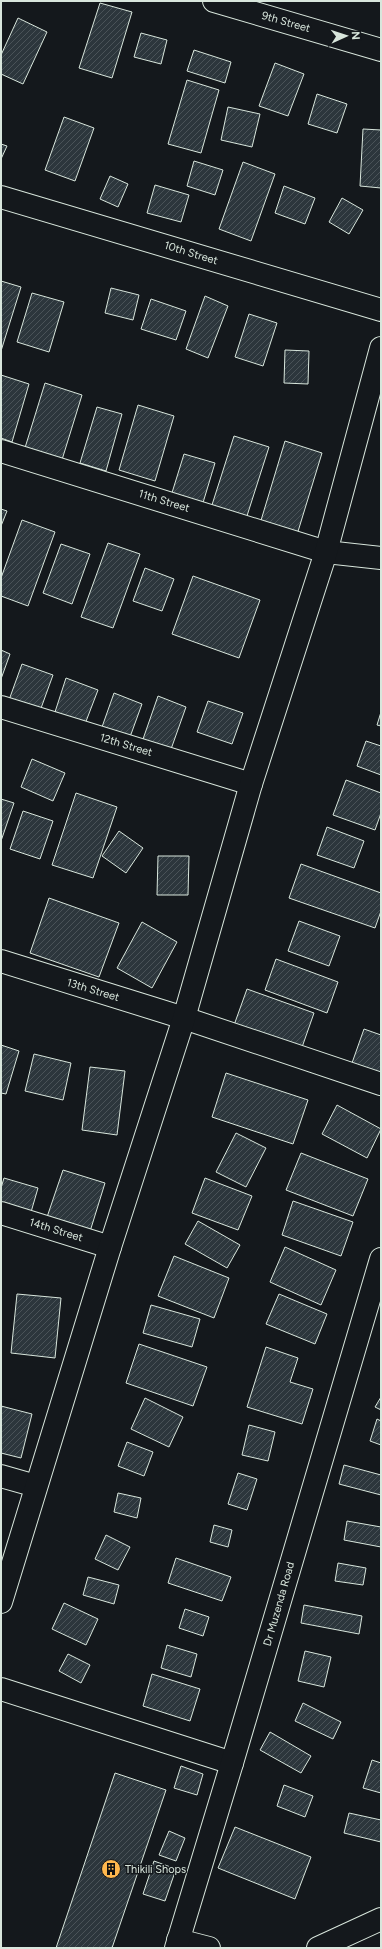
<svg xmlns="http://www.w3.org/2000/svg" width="382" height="1949" font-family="Figtree,sans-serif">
<defs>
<pattern id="building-hatch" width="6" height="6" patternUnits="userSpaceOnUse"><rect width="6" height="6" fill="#2c363c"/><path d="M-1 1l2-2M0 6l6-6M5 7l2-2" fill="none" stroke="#4a5358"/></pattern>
</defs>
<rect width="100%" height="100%" fill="#14181c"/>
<g fill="url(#building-hatch)" stroke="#d8e6dc">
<path d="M 100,3 L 132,12 L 112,78 L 79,68 Z"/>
<path d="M 18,18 L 47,32 L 23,84 L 1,74 L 1,55 Z"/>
<path d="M 141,33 L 167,40 L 161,64 L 134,57 Z"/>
<path d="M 194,50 L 231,62 L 225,83 L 187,71 Z"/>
<path d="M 275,63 L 304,74 L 288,116 L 259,106 Z"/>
<path d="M 187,80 L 219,90 L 201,153 L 168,144 Z"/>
<path d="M 317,94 L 347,104 L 337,133 L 308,124 Z"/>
<path d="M 228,107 L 260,114 L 252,147 L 221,140 Z"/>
<path d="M 64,117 L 94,128 L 75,181 L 45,170 Z"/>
<path d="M 363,129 L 381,130 L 381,188 L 360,186 Z"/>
<path d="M 1,144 L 7,146 L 1,159 Z"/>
<path d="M 194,161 L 223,170 L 215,195 L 187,186 Z"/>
<path d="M 243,162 L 275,174 L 251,241 L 219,229 Z"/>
<path d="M 110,176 L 128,184 L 118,207 L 100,199 Z"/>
<path d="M 155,185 L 189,195 L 181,222 L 147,213 Z"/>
<path d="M 284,186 L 315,198 L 305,224 L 275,213 Z"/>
<path d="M 342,198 L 363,210 L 349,234 L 329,222 Z"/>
<path d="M 1,281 L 21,287 L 1,351 Z"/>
<path d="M 111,288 L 139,295 L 133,320 L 105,313 Z"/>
<path d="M 32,293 L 64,302 L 49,352 L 17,342 Z"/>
<path d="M 205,296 L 228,306 L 208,358 L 186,349 Z"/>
<path d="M 151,299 L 186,311 L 176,340 L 141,329 Z"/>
<path d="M 249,314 L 277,323 L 263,366 L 235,357 Z"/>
<path d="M 285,350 L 309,351 L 308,384 L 284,383 Z"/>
<path d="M 1,375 L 29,384 L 12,442 L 1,438 Z"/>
<path d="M 45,383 L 82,395 L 61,463 L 24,451 Z"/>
<path d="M 138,405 L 174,416 L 155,481 L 119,470 Z"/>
<path d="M 97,407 L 122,414 L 106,471 L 80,463 Z"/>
<path d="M 234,436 L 269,447 L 246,519 L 211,508 Z"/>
<path d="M 285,441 L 322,453 L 296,538 L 259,527 Z"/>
<path d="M 184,454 L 215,463 L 202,506 L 171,496 Z"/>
<path d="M 1,509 L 7,511 L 1,526 Z"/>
<path d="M 22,520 L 55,532 L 28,606 L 1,596 L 1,578 Z"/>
<path d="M 108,543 L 140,554 L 113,628 L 81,617 Z"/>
<path d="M 61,544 L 90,554 L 72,604 L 43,593 Z"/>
<path d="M 145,568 L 174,579 L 162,611 L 133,601 Z"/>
<path d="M 193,576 L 260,600 L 239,658 L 172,634 Z"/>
<path d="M 1,650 L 10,654 L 1,679 Z"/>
<path d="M 22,664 L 53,675 L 40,711 L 9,700 Z"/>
<path d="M 66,678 L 98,690 L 85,724 L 55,712 Z"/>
<path d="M 114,693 L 142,704 L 130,737 L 102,727 Z"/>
<path d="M 158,696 L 186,707 L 170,752 L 142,742 Z"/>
<path d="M 208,701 L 243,713 L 232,744 L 197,732 Z"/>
<path d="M 381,712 L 381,726 L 377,725 Z"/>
<path d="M 366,741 L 381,746 L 381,775 L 357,766 Z"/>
<path d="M 32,759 L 65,773 L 53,801 L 21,787 Z"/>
<path d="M 346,780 L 381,793 L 381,813 L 375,830 L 333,815 Z"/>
<path d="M 76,793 L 117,807 L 93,878 L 52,865 Z"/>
<path d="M 1,799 L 14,803 L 1,841 Z"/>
<path d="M 23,811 L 53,821 L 40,859 L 10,849 Z"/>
<path d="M 327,827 L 364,841 L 354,868 L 317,855 Z"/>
<path d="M 119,831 L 143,848 L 126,873 L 102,856 Z"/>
<path d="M 158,856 L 189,856 L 188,895 L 157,895 Z"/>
<path d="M 301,864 L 381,893 L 381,911 L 375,928 L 289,898 Z"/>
<path d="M 49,898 L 119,923 L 99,977 L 30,953 Z"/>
<path d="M 299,921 L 340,936 L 329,966 L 288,951 Z"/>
<path d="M 142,922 L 177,942 L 152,988 L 117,968 Z"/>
<path d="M 276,959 L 338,982 L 327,1013 L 265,990 Z"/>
<path d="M 247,989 L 314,1013 L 300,1053 L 233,1028 Z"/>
<path d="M 364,1029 L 381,1035 L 381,1073 L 352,1063 Z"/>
<path d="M 1,1045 L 19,1051 L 6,1094 L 1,1093 Z"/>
<path d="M 34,1054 L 71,1063 L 63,1100 L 25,1091 Z"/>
<path d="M 90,1067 L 125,1071 L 117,1135 L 82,1130 Z"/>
<path d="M 226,1073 L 308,1100 L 293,1144 L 212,1117 Z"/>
<path d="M 337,1105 L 381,1129 L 367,1158 L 322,1134 Z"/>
<path d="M 236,1133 L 266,1148 L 246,1187 L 216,1172 Z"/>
<path d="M 301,1153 L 368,1179 L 353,1216 L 286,1190 Z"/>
<path d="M 63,1170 L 105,1183 L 88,1238 L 45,1223 Z"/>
<path d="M 4,1178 L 38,1188 L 29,1219 L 1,1211 L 1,1188 Z"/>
<path d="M 205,1178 L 252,1196 L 238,1230 L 192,1213 Z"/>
<path d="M 293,1201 L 353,1222 L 341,1256 L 282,1235 Z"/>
<path d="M 198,1221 L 240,1245 L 227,1268 L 185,1244 Z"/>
<path d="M 285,1247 L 336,1270 L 321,1305 L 270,1282 Z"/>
<path d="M 174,1256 L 229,1278 L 214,1318 L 158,1296 Z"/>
<path d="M 17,1294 L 61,1298 L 55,1358 L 11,1353 Z"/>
<path d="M 279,1294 L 327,1314 L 315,1344 L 266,1324 Z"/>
<path d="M 151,1305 L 200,1319 L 192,1347 L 143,1333 Z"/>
<path d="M 139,1344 L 207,1367 L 193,1406 L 126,1383 Z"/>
<path d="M 266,1347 L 298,1358 L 290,1382 L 313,1389 L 302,1424 L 247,1407 Z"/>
<path d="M 381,1397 L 381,1410 L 375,1407 Z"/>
<path d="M 145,1398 L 183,1417 L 169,1447 L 131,1429 Z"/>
<path d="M 1,1406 L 32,1414 L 21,1458 L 1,1453 Z"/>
<path d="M 377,1419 L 381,1421 L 381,1445 L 370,1441 Z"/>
<path d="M 249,1425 L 275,1432 L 268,1461 L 242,1455 Z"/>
<path d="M 127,1442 L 153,1452 L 144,1476 L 118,1466 Z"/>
<path d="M 344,1465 L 381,1475 L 381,1495 L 339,1484 Z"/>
<path d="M 238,1473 L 257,1479 L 247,1510 L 228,1504 Z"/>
<path d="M 118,1493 L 141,1498 L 137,1518 L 114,1512 Z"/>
<path d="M 347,1521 L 381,1527 L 381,1547 L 344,1540 Z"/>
<path d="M 214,1525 L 232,1530 L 228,1547 L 210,1542 Z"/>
<path d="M 106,1535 L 130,1547 L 118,1570 L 95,1559 Z"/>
<path d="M 176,1558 L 231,1577 L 222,1601 L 168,1583 Z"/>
<path d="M 338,1563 L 366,1568 L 363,1585 L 335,1581 Z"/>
<path d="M 88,1577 L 119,1585 L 114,1604 L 83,1595 Z"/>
<path d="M 64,1603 L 98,1619 L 86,1645 L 52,1629 Z"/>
<path d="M 304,1605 L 362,1616 L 359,1634 L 301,1623 Z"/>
<path d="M 185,1609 L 209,1617 L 203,1636 L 179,1628 Z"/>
<path d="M 167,1645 L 197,1654 L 191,1677 L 161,1668 Z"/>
<path d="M 305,1651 L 331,1657 L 324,1687 L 298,1681 Z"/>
<path d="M 68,1654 L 90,1665 L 81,1683 L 59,1671 Z"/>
<path d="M 152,1674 L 200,1689 L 190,1721 L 143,1706 Z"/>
<path d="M 303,1703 L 341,1722 L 333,1739 L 295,1721 Z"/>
<path d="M 270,1732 L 311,1756 L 301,1773 L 260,1750 Z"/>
<path d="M 372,1760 L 381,1763 L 381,1793 L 363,1788 Z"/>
<path d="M 181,1766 L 203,1774 L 197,1795 L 174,1788 Z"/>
<path d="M 115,1773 L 166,1790 L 112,1948 L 56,1948 Z"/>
<path d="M 284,1785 L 313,1796 L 305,1817 L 277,1806 Z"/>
<path d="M 349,1813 L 381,1820 L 381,1842 L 344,1833 Z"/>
<path d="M 235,1827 L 311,1857 L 295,1899 L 218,1868 Z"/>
<path d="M 169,1831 L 185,1838 L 176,1861 L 159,1855 Z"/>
<path d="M 154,1861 L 176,1869 L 165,1901 L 143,1894 Z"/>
</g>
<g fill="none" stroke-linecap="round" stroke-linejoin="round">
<g stroke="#d8e6dc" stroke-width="24">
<g id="street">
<path d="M 214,1 L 381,50"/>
<path d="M 1,197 L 381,310"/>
<path d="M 1,451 L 326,552 L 381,558"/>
<path d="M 1,707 L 251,784"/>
<path d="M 1,961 L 184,1018 L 381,1084"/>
<path d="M 1,1213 L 110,1247"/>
<path d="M 1,1476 L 36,1486"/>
<path d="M 1,1602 L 110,1247 L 184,1018 L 251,784 L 326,552 L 381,348"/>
<path d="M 1,1689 L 232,1763"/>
<path d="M 178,1940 L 209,1948"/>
<path d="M 176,1948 L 232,1763 L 381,1259"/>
<path d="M 318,1948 L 381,1919"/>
</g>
</g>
<use href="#street" stroke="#14181c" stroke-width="22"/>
</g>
<defs>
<g id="building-disc" transform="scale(1)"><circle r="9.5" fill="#ffb74d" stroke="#14181c"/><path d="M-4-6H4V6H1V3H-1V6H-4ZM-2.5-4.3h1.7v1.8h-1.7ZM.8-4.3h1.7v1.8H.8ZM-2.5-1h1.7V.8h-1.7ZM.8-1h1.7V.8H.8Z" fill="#111"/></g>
</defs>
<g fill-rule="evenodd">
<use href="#building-disc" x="111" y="1869"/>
</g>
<g text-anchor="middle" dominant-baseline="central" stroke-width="3" stroke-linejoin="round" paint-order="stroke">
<g font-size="11" fill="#d8e6dc" stroke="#14181c">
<text transform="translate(286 22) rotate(16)">9th Street</text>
<text transform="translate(191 253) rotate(17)">10th Street</text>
<text transform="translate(164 501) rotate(17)">11th Street</text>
<text transform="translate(126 745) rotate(17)">12th Street</text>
<text transform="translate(93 990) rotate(17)">13th Street</text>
<text transform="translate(56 1230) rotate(17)">14th Street</text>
<text transform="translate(279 1604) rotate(-74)">Dr Muzenda Road</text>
</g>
<g font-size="11" fill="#d8e6dc" stroke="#14181c" text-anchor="start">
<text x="125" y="1869">Thikili Shops</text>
</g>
</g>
<rect width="382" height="1949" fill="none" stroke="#d8e6dc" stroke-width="4"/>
<g transform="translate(346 36) rotate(87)" stroke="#14181c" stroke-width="3" paint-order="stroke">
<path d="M0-3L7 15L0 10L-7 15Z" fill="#d8e6dc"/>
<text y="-6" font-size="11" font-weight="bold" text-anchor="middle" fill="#d8e6dc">N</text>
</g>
</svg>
